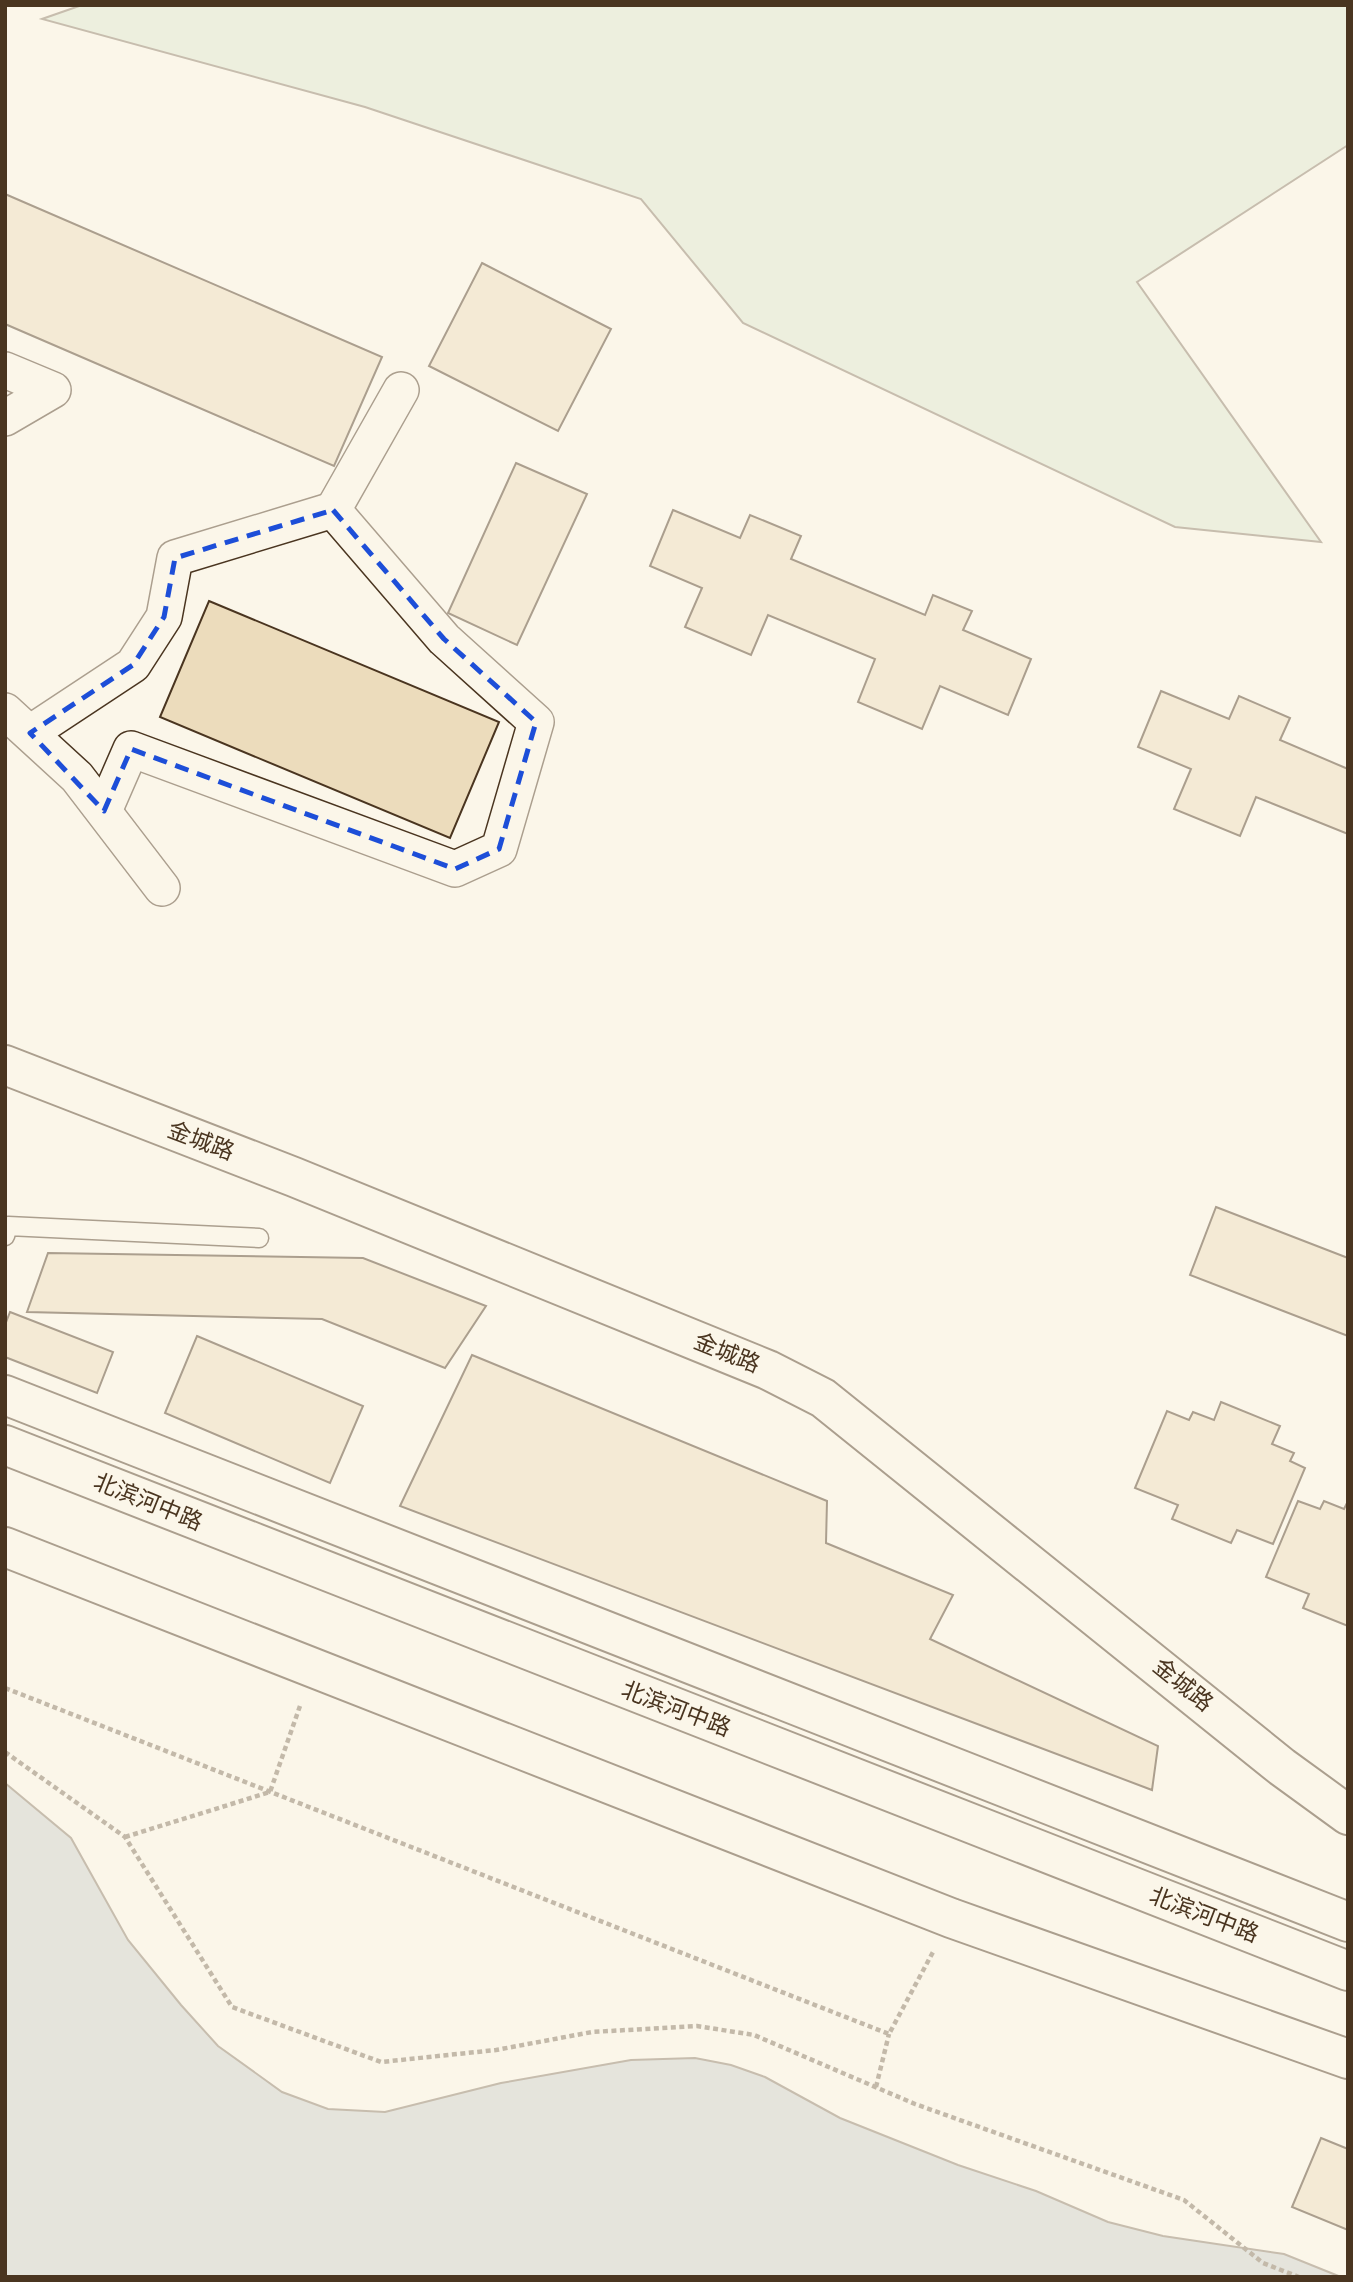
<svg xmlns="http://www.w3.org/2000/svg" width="1353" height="2282" font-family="Karla,'Noto Sans SC',sans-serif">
<rect width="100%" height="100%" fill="#fbf6e9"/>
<path fill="#dce7d0" stroke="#887966" stroke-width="2" d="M 82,5 L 1348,5 L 1348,145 L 1137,282 L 1321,542 L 1175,527 L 743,323 L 641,199 L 365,107 L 42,19 Z"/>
<path fill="#c9cecd" stroke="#887966" stroke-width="2" d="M 5,1783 L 71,1838 L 128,1940 L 181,2005 L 218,2046 L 282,2092 L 328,2109 L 385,2112 L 501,2083 L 631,2060 L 695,2058 L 731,2065 L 765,2077 L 840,2118 L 958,2165 L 1036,2191 L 1108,2222 L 1163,2236 L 1284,2254 L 1341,2277 L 5,2277 Z"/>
<g fill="#ecdcbc" stroke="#4a3520" stroke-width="2">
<path d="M 5,194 L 382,357 L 334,466 L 5,324 Z"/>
<path d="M 482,263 L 611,329 L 558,431 L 429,366 Z"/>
<path d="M 516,463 L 587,494 L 517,645 L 448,613 Z"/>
<path d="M 673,510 L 740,538 L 750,515 L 801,536 L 791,559 L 925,615 L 933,595 L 972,611 L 963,630 L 1031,659 L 1008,715 L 940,686 L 922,729 L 858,702 L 875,659 L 768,615 L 751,655 L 685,627 L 702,588 L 650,566 Z"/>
<path d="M 209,601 L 499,722 L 450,838 L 160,717 Z"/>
<path d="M 1161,691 L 1229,719 L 1239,696 L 1290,718 L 1280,740 L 1348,769 L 1348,834 L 1256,797 L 1240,836 L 1174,809 L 1191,769 L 1138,747 Z"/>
<path d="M 1216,1207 L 1348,1258 L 1348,1336 L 1190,1275 Z"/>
<path d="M 48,1253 L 363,1258 L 486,1306 L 445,1368 L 322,1319 L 27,1312 Z"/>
<path d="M 10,1312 L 113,1352 L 97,1393 L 5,1357 L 5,1325 Z"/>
<path d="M 197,1336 L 363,1406 L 330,1483 L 165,1413 Z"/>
<path d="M 472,1355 L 827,1501 L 826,1543 L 953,1595 L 930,1639 L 1158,1746 L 1152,1790 L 400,1506 Z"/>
<path d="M 1221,1402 L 1280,1426 L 1272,1444 L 1294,1453 L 1290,1461 L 1305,1468 L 1273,1544 L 1237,1530 L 1231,1543 L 1172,1519 L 1178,1505 L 1135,1488 L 1167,1411 L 1189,1420 L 1193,1412 L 1214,1420 Z"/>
<path d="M 1298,1501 L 1320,1509 L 1324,1501 L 1344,1509 L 1348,1501 L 1348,1626 L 1303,1608 L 1309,1594 L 1266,1577 Z"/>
<path d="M 1321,2138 L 1348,2149 L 1348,2230 L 1292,2207 Z"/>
</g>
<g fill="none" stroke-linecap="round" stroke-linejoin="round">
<g stroke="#4a3520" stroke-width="21">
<path id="service" d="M 5,1236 L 8,1226 L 259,1238"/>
</g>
<g stroke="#4a3520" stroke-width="38">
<g id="minor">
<path d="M 5,370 L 53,390 L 5,418"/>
<path d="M 5,711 L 77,777 L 162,888"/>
<path d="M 30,733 L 133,665 L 164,617 L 175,558 L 333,510"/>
<path d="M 104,811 L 131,749 L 455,869 L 499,849 L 536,722 L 444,639 L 333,510 L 401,390"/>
</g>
</g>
<g stroke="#4a3520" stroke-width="42">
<g id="tertiary">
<path d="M 5,1065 L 294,1177 L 768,1370 L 823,1398 L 1282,1767 L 1348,1815"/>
<path d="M 5,1395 L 1348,1922"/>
</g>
</g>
<g stroke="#4a3520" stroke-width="42">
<g id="primary">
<path d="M 5,1445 L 1348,1971"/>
<path d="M 5,1547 L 951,1918 L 1348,2059"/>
</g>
</g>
<g stroke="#7f6f5c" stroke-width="4.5" stroke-dasharray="5 3.5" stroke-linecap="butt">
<path d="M 5,1688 L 889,2034 L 933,1952"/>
<path d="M 5,1752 L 125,1837 L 232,2007 L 381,2062 L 496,2050 L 592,2032 L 697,2026 L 754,2035 L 915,2104 L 1184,2200 L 1263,2263 L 1299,2277"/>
<path d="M 125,1837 L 270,1792 L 301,1703"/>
<path d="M 876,2087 L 889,2034"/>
</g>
<use href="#service" stroke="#fbf6e9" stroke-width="18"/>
<use href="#minor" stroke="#fbf6e9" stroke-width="35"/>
<use href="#tertiary" stroke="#fbf6e9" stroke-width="38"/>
<use href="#primary" stroke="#fbf6e9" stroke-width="38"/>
</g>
<path d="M0 0H1353V2282H0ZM 333,510 L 444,639 L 536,722 L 499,849 L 455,869 L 131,749 L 104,811 L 30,733 L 133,665 L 164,617 L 175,558 Z" fill="#fbf6e9" fill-opacity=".55" fill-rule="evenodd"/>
<path fill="none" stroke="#1d4ed8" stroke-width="5" stroke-dasharray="14 9" stroke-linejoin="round" d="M 333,510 L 444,639 L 536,722 L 499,849 L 455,869 L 131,749 L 104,811 L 30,733 L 133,665 L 164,617 L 175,558 Z"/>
<g text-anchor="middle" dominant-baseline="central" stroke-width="5" stroke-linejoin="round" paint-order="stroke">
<g font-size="23" fill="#4a3520" stroke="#fbf6e9">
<text transform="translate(201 1141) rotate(21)">金城路</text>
<text transform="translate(727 1353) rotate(22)">金城路</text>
<text transform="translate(148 1502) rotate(22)">北滨河中路</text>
<text transform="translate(1183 1685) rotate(39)">金城路</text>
<text transform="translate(676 1709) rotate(21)">北滨河中路</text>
<text transform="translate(1204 1915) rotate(21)">北滨河中路</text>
</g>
</g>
<rect width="1353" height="2282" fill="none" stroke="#4a3520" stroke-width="14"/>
</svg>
